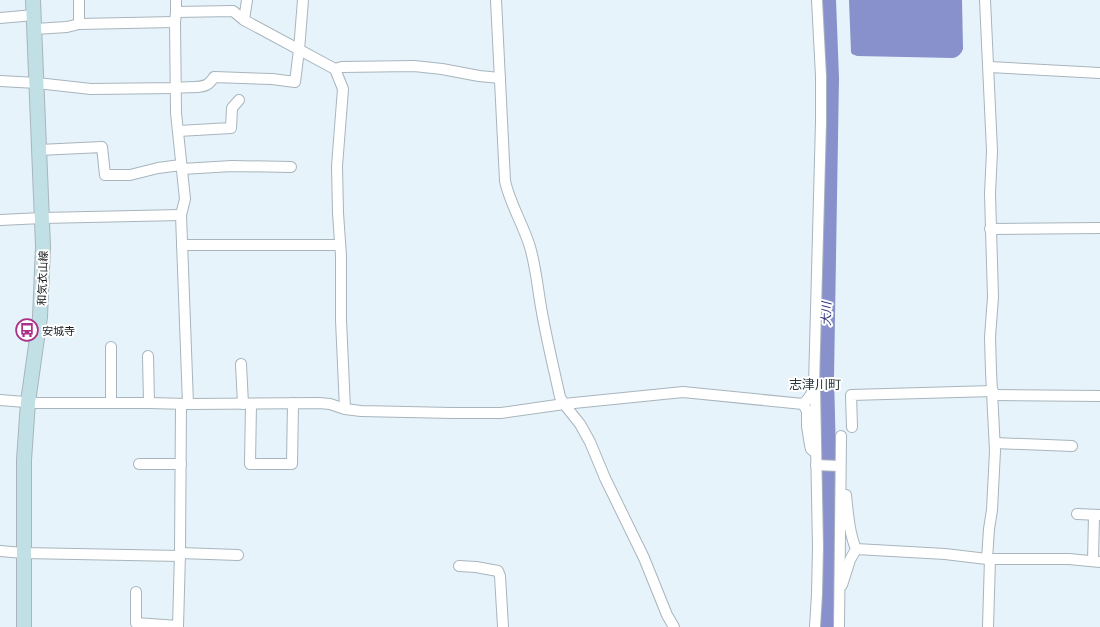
<svg xmlns="http://www.w3.org/2000/svg" width="1100" height="627" font-family="Manrope,'Noto Sans JP',sans-serif">
<rect width="100%" height="100%" fill="#e6f3fb"/>
<path fill="#8891cb" d="M 849,0 L 962,0 L 963,49 C 961,54 958,57 953,58 L 857,56 L 852,54 L 851,52 Z"/>
<g fill="none" stroke-linecap="round" stroke-linejoin="round">
<path stroke="#8891cb" stroke-width="18" d="M 824,627 L 829,533 L 825,377 L 830,78 L 827,0"/>
<g stroke="#a8b5bc" stroke-width="12">
<g id="minor">
<path d="M 79,0 L 79,24"/>
<path d="M 176,0 L 176,12 L 175,22 L 176,113 L 185,199 L 181,215 L 188,404"/>
<path d="M 496,0 L 505,181 C 510,204 523,224 530,247 C 535,264 537,282 540,301 C 545,333 553,365 560,397 L 564,404 L 580,424 L 590,442 L 605,478 L 644,558 L 667,615 L 674,627"/>
<path d="M 985,0 L 992,151 L 990,194 L 993,297 L 990,337 L 991,371 L 995,451 L 992,510 L 989,529 L 987,559"/>
<path d="M 176,12 L 233,11 L 244,20 L 335,69 L 342,67 L 414,66 L 442,69 L 479,76 L 500,78"/>
<path d="M 0,18 L 34,15"/>
<path d="M 244,20 L 247,0"/>
<path d="M 35,29 L 67,27 L 79,24 L 175,22"/>
<path d="M 989,67 L 1100,73"/>
<path d="M 335,69 L 343,89 L 337,166 L 338,213 L 341,256 L 341,320 L 345,409"/>
<path d="M 0,81 L 37,83 L 91,89 L 176,88 C 185,86 201,89 208,84 C 210,82 213,79 214,77 L 272,79 L 295,82 L 299,50 L 303,0"/>
<path d="M 178,131 L 231,128 L 232,108 L 239,100"/>
<path d="M 39,150 L 102,147 L 105,175 L 130,175 L 158,168 L 181,165"/>
<path d="M 182,169 L 232,166 L 291,167"/>
<path d="M 0,220 L 42,218 L 181,215"/>
<path d="M 990,229 L 1100,228"/>
<path d="M 182,245 L 340,245"/>
<path d="M 148,356 L 149,403"/>
<path d="M 241,364 L 243,404"/>
<path d="M 815,389 L 818,547 L 817,594 L 815,627"/>
<path d="M 993,395 L 1100,396"/>
<path d="M 0,400 L 37,403 L 149,403 L 188,404 L 319,403 L 330,404 L 345,409 L 361,411 L 452,413 L 501,413 L 564,404 L 683,392 L 803,404 L 807,411 L 807,426 L 810,445 L 811,449 L 816,453"/>
<path d="M 111,403 L 111,347"/>
<path d="M 251,404 L 250,464 L 292,464 L 293,403"/>
<path d="M 803,404 C 810,398 812,393 814,385 L 821,122 L 821,76 L 817,0"/>
<path d="M 852,427 L 851,395 L 993,391"/>
<path d="M 995,443 L 1072,446"/>
<path d="M 139,464 L 181,464"/>
<path d="M 816,465 L 840,466"/>
<path d="M 1077,514 L 1100,515"/>
<path d="M 856,549 L 945,554 L 987,559 L 1069,559 L 1100,562"/>
<path d="M 0,551 L 23,553 L 180,556"/>
<path d="M 180,553 L 238,555"/>
<path d="M 1093,561 L 1094,515"/>
<path d="M 459,566 L 476,567 L 498,571 L 500,576 L 503,627"/>
<path d="M 842,585 L 850,560 L 856,549 C 849,532 848,514 846,495"/>
<path d="M 136,592 L 136,623 L 178,626"/>
<path d="M 178,627 L 180,553 L 181,404"/>
<path d="M 839,627 L 841,436"/>
<path d="M 988,627 L 990,559"/>
</g>
</g>
<g stroke="#a8b5bc" stroke-width="16">
<path id="secondary" d="M 24,627 L 24,460 L 28,402 L 40,317 L 43,246 L 33,0"/>
</g>
<use href="#minor" stroke="#fff" stroke-width="10"/>
<use href="#secondary" stroke="#c0e0e6" stroke-width="14"/>
</g>
<defs>
<g id="bus-ring" transform="scale(1.15)"><circle r="9.5" fill="#fefefe" stroke="#aa3187" stroke-width="1.5"/><path d="M-5-6H5V4H4V6H2V4H-2V6H-4V4H-5ZM-3.5-4V0h7V-4ZM-3.5 1.2v1.5H-2V1.2ZM2 1.2v1.5H3.5V1.2Z" fill="#aa3187"/></g>
</defs>
<g fill-rule="evenodd">
<use href="#bus-ring" x="27" y="330"/>
</g>
<g text-anchor="middle" dominant-baseline="central" stroke-width="4" stroke-linejoin="round" paint-order="stroke">
<g font-size="11" fill="#1a1e21" stroke="#fefefe">
<text transform="translate(42 278) rotate(-88)">和気衣山線</text>
</g>
<g font-size="11" fill="#1a1e21" stroke="#fefefe" text-anchor="start">
<text x="42" y="330">安城寺</text>
</g>
<g font-size="12" font-style="italic" fill="#2b2c72" stroke="#fefefe">
<text transform="translate(826 314) rotate(-89)">大川</text>
</g>
<g font-size="13" fill="#293439" stroke="#fefefe">
<text x="815" y="384">志津川町</text>
</g>
</g>
</svg>
